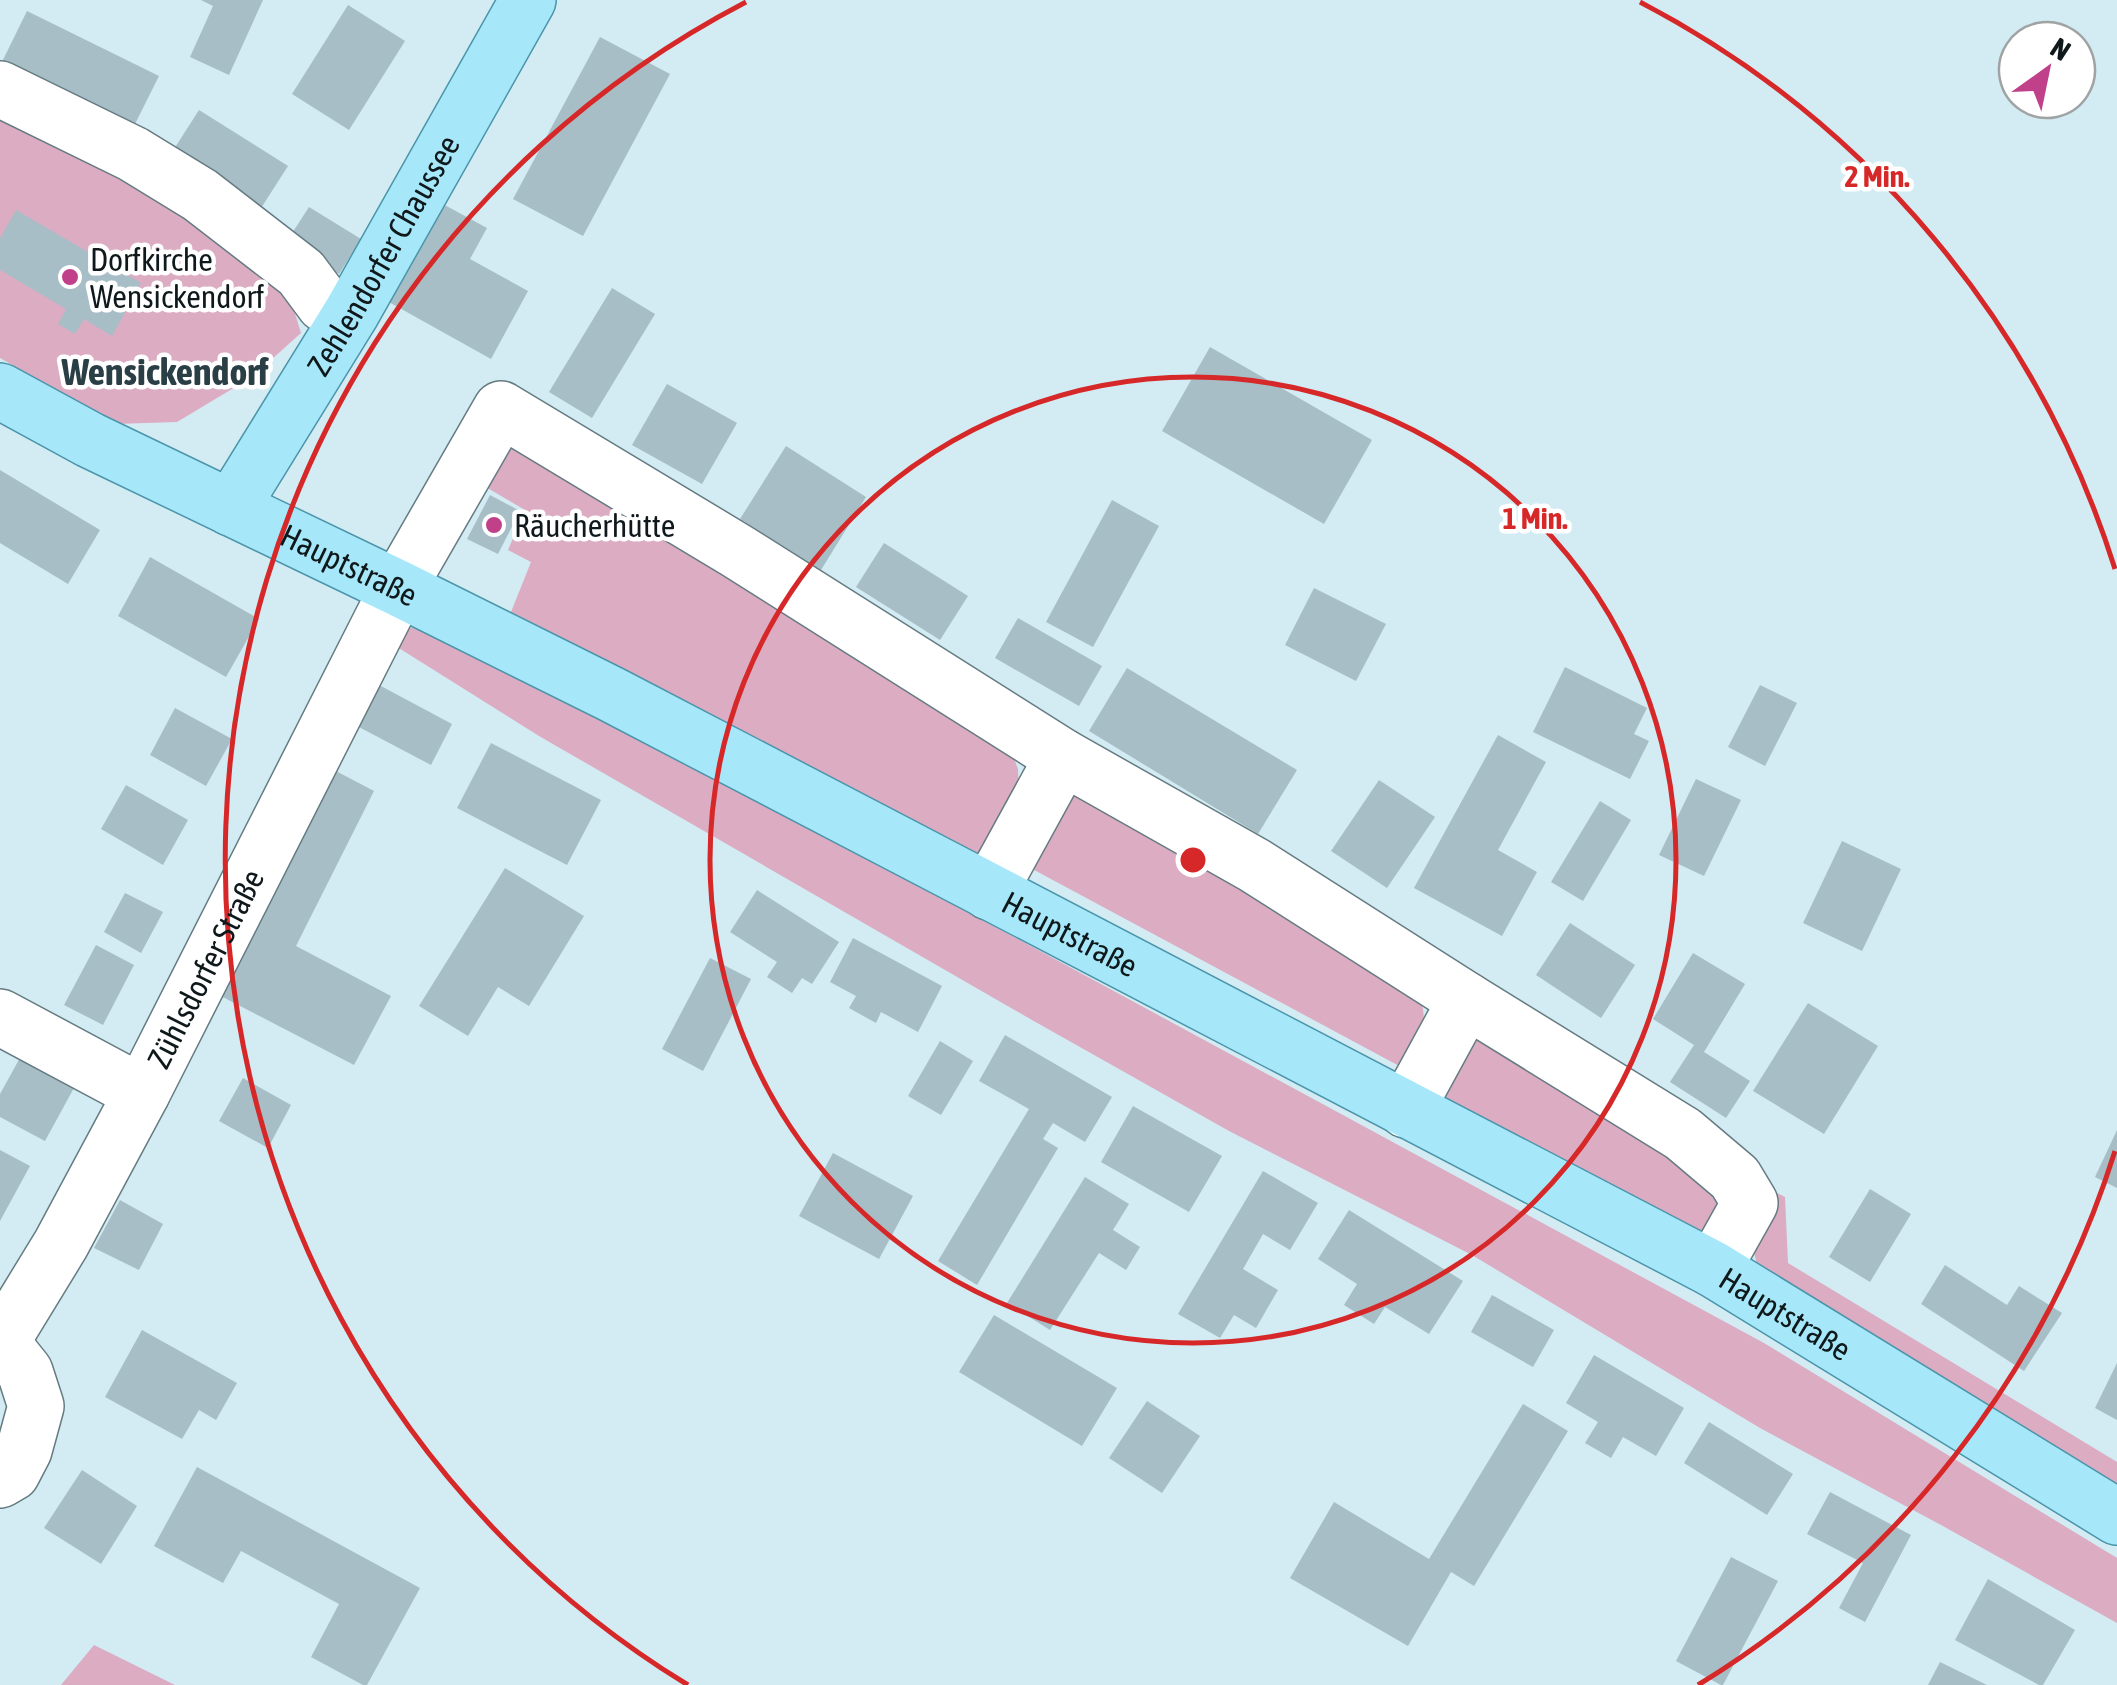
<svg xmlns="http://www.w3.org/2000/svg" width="2117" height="1685" font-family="'Asap Condensed',sans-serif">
<rect width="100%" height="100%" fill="#d3ebf3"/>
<g fill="#dcacc3">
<path d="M 0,103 L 284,278 L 301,333 L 252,377 L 177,422 L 115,424 L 0,358 Z"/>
<path d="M 495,448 L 541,450 L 1006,737 L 1018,769 L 1019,795 L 986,860 L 511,612 L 531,562 L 508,550 L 525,510 L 474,480 Z"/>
<path d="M 393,623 L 469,642 L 1764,1343 L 2117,1558 L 2117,1623 L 1941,1525 L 1760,1428 L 1472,1255 L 1229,1131 L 1032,1020 L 539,736 L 378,635 Z"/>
<path d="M 1073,796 L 1114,800 L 1418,991 C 1431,1024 1420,1039 1403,1068 L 1023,864 Z"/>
<path d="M 1494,1038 L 1724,1185 L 1719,1230 L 1695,1233 L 1428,1092 L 1468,1041 Z"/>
<path d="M 1775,1192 L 1785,1197 L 1788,1263 L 2117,1462 L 2117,1491 L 1758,1269 L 1751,1240 Z"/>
<path d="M 94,1645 L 175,1685 L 61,1685 Z"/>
</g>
<g fill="#a7bec6">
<path d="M 201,0 L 263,0 L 229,75 L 190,57 L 213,6 Z"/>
<path d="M 348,5 L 405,41 L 349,130 L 292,94 Z"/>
<path d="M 27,11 L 159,76 L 131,132 L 0,66 Z"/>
<path d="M 600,37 L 670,74 L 583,236 L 513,199 Z"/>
<path d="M 199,110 L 288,166 L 256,216 L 167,160 Z"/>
<path d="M 441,203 L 487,228 L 470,259 L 528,291 L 491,359 L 387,301 Z"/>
<path d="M 309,207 L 361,239 L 339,274 L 287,241 Z"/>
<path d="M 16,210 L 141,283 L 112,336 L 84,319 L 75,334 L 58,324 L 66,309 L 0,270 L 0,238 Z"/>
<path d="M 612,288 L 655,314 L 592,418 L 549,392 Z"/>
<path d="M 1210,347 L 1372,440 L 1324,524 L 1162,431 Z"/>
<path d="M 667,384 L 737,423 L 702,484 L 632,445 Z"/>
<path d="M 786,446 L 866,497 L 821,570 L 740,519 Z"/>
<path d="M 0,470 L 100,530 L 68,584 L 0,543 Z"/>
<path d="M 490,495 L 520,511 L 498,554 L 467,539 Z"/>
<path d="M 1112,500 L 1159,526 L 1093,647 L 1046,622 Z"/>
<path d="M 884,543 L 968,596 L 940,640 L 856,587 Z"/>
<path d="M 150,557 L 259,619 L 226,677 L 118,616 Z"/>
<path d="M 1314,588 L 1386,624 L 1356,681 L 1285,645 Z"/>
<path d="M 1018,618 L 1102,666 L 1079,706 L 995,658 Z"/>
<path d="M 1565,667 L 1647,708 L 1634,734 L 1649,741 L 1630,779 L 1533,732 Z"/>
<path d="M 1127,668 L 1297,770 L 1258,834 L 1089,731 Z"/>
<path d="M 379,685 L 452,724 L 431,765 L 357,726 Z"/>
<path d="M 1760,685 L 1797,703 L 1765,766 L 1728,747 Z"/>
<path d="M 175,708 L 232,739 L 206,786 L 150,755 Z"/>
<path d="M 1498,735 L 1546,762 L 1498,850 L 1537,872 L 1502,936 L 1414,888 Z"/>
<path d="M 491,743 L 601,800 L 567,865 L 457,808 Z"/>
<path d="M 334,770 L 374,791 L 296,946 L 391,996 L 354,1065 L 217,994 Z"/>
<path d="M 1696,779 L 1741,800 L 1704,876 L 1659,855 Z"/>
<path d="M 1379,780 L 1435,817 L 1387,888 L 1331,851 Z"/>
<path d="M 126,785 L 188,820 L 163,865 L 101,829 Z"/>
<path d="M 1600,801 L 1631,820 L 1583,901 L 1551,882 Z"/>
<path d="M 1842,841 L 1901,869 L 1862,951 L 1803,923 Z"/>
<path d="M 505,868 L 584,916 L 529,1006 L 498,987 L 468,1036 L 419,1006 Z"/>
<path d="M 757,890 L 839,942 L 812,984 L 802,978 L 792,993 L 767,977 L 777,962 L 730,932 Z"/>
<path d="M 125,893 L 163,912 L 141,953 L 104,932 Z"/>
<path d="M 1570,923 L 1635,965 L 1601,1018 L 1536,975 Z"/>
<path d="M 853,938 L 942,986 L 918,1032 L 881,1012 L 876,1023 L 849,1008 L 856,996 L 830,982 Z"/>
<path d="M 96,945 L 134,965 L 103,1025 L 64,1005 Z"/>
<path d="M 1693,953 L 1745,984 L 1704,1052 L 1750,1081 L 1726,1118 L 1670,1082 L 1694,1045 L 1653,1019 Z"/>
<path d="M 710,958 L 751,979 L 703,1071 L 662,1049 Z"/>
<path d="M 1808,1003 L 1878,1046 L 1824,1134 L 1753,1091 Z"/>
<path d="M 1005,1035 L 1112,1097 L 1085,1142 L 1053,1123 L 1043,1139 L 1058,1148 L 977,1285 L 938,1261 L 1029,1109 L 979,1081 Z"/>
<path d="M 940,1041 L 973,1061 L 941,1115 L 908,1096 Z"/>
<path d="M 21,1056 L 75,1086 L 45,1141 L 0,1117 L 0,1094 Z"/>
<path d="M 243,1078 L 291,1105 L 268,1148 L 219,1121 Z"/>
<path d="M 1133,1106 L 1222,1156 L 1189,1212 L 1101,1162 Z"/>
<path d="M 2117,1130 L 2117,1188 L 2095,1177 Z"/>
<path d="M 0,1150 L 30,1166 L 0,1221 Z"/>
<path d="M 833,1153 L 913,1196 L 879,1259 L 799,1216 Z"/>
<path d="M 1263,1171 L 1318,1203 L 1290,1250 L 1263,1234 L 1243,1269 L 1278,1290 L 1256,1328 L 1234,1315 L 1220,1338 L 1178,1314 Z"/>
<path d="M 1085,1177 L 1129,1204 L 1113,1230 L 1140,1247 L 1126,1270 L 1099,1253 L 1050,1330 L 1007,1303 Z"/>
<path d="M 1870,1189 L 1911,1214 L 1870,1282 L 1829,1257 Z"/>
<path d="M 120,1200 L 163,1224 L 139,1270 L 94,1248 Z"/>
<path d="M 1349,1210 L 1463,1281 L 1429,1334 L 1385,1307 L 1374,1324 L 1344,1305 L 1357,1284 L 1318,1259 Z"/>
<path d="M 1945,1265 L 2007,1305 L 2019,1286 L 2062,1313 L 2024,1371 L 1921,1304 Z"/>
<path d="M 1492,1295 L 1554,1330 L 1533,1367 L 1471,1332 Z"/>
<path d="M 994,1315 L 1117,1388 L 1082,1446 L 959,1372 Z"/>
<path d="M 142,1330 L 237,1383 L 216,1420 L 199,1410 L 182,1439 L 105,1397 Z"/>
<path d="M 1594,1355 L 1684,1408 L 1656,1456 L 1623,1437 L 1611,1458 L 1585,1443 L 1598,1422 L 1566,1403 Z"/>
<path d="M 2117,1363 L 2117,1420 L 2095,1408 Z"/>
<path d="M 1147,1401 L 1200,1436 L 1162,1493 L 1109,1458 Z"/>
<path d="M 1523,1404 L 1568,1431 L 1474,1586 L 1451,1572 L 1408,1646 L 1290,1578 L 1334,1502 L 1429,1559 Z"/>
<path d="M 1709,1422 L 1793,1474 L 1767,1515 L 1684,1463 Z"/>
<path d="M 197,1467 L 420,1588 L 367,1685 L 363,1685 L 311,1657 L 339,1604 L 241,1551 L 223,1583 L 154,1546 Z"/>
<path d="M 82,1470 L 137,1506 L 101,1564 L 44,1528 Z"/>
<path d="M 1830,1492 L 1911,1535 L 1865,1622 L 1839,1608 L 1863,1563 L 1807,1534 Z"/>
<path d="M 1731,1557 L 1778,1581 L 1723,1685 L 1721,1685 L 1676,1661 Z"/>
<path d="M 1988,1579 L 2075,1630 L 2043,1685 L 2039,1685 L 1955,1640 Z"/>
<path d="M 1940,1662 L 1987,1685 L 1928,1685 Z"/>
</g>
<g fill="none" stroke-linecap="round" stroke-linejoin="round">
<g stroke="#657b82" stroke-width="58">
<g id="minor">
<path d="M 0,89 L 133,154 L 200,195 L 301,273 L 324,304 L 347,319"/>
<path d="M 989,892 L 1063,757"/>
<path d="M 0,1017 L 142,1093"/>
<path d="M 1406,1110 L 1466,1000"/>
<path id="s1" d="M 0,1344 L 61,1244 L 142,1093 L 398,588 L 501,409 L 737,551 L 1063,757 L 1254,865 L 1466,1000 L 1683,1134 L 1735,1178 L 1750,1203 L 1713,1269"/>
<path d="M 0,1480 L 12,1473 L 24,1450 L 36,1406 L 25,1372 L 1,1342"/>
</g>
</g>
<g stroke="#4b95aa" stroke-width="58">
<g id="major">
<path id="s2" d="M 0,391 L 90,440 L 398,588 L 611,694 L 1713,1269 L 2117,1517"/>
<path id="s3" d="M 231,508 L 352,312 L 528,0"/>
</g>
</g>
<use href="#minor" stroke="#fff" stroke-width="55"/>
<use href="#major" stroke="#a6e8fa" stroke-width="55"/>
</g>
<g fill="none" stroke="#d62828" stroke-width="5">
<circle cx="1193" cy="860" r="483"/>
<path d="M2115 1151A967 967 0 0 1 1698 1685M688 1685A967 967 0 0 1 746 2M1640 2A967 967 0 0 1 2115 569"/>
</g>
<g fill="#c0408a" stroke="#fff" stroke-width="4">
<circle cx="70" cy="277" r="10"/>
<circle cx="494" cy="525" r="10"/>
</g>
<g text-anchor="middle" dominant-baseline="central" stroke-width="9" stroke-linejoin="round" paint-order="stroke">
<g font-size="32" fill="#0f181a" stroke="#fff">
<text stroke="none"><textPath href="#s3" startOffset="295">Zehlendorfer Chaussee</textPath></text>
<text stroke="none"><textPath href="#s2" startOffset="390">Hauptstraße</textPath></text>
<text stroke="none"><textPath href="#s2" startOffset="1200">Hauptstraße</textPath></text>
<text stroke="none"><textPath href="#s1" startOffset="428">Zühlsdorfer Straße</textPath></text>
<text stroke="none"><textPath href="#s2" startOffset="2010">Hauptstraße</textPath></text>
</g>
<g font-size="32" fill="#0f181a" stroke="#fff" text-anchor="start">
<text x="90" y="259">Dorfkirche<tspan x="90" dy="37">Wensickendorf</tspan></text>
<text x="514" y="525">Räucherhütte</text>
</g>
<g font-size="38" font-weight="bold" fill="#2a3e45" stroke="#fff">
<text x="165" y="371">Wensickendorf</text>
</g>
</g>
<circle cx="1193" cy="860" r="15" fill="#d62828" stroke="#fff" stroke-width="5"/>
<g font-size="30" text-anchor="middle" font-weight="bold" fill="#d62828" stroke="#fff" stroke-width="9" stroke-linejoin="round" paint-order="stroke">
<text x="1877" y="187">2 Min.</text>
<text x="1535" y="529">1 Min.</text>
</g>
<g transform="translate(2047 70) rotate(33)"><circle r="48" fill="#ffffff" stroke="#9fa3a3" stroke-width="2.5"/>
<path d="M0-8L18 38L0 25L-18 38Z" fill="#c0408a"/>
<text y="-15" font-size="28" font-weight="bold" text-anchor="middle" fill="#0f181a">N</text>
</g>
</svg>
